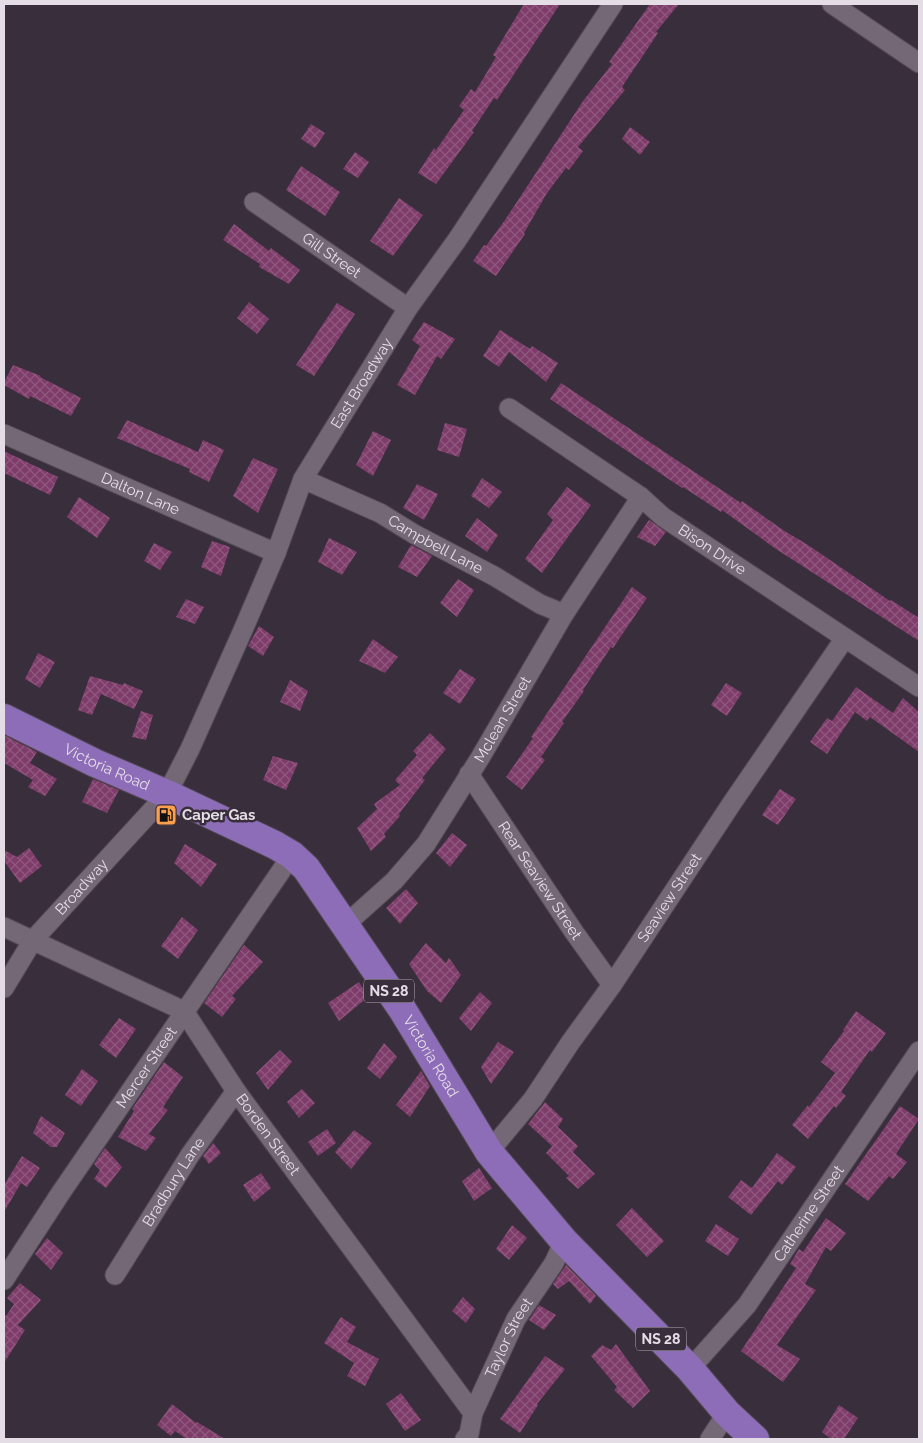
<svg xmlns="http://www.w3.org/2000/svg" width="923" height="1443" font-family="Raleway,sans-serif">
<defs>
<pattern id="building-cross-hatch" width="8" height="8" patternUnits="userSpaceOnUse" patternTransform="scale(1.25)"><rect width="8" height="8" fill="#7e3c6a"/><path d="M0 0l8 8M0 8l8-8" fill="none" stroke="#90587f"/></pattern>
</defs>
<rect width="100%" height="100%" fill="#392e3b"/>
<g fill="url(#building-cross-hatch)">
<path d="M 524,4 L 560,4 L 497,100 L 494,98 L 472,131 L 474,132 L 436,184 L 418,173 L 434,148 L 436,150 L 464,110 L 459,106 L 471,89 L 475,92 L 496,57 L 493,55 Z"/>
<path d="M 650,4 L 679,4 L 656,32 L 658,33 L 622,87 L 625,90 L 578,147 L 583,151 L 569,170 L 566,168 L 547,193 L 524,233 L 525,234 L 496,276 L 473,261 L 484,245 L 486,246 L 505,220 L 583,101 L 612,64 L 609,62 Z"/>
<path d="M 311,124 L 325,133 L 315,148 L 301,139 Z"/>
<path d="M 630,127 L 650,142 L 640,155 L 622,139 Z"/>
<path d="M 355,152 L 369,162 L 358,178 L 343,169 Z"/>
<path d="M 301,166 L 340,192 L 325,216 L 286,190 Z"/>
<path d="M 399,198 L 423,215 L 393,256 L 370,241 Z"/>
<path d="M 234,224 L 269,251 L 271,248 L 300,270 L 289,284 L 259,267 L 260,264 L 223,240 Z"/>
<path d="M 249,302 L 269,319 L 257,334 L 237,318 Z"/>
<path d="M 337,303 L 355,314 L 314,376 L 296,365 Z"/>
<path d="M 424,322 L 455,339 L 441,359 L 437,356 L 415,395 L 397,385 L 420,346 L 412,340 Z"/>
<path d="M 500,330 L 530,349 L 532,346 L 558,363 L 546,382 L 509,352 L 499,367 L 483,356 Z"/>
<path d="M 13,365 L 41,376 L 40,377 L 81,398 L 71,416 L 30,396 L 29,399 L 4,385 L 4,382 Z"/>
<path d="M 561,383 L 741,503 L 742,501 L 783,530 L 808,545 L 890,601 L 891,600 L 919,618 L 919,641 L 776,549 L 722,510 L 721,512 L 683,487 L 682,488 L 550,399 Z"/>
<path d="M 127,420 L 198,452 L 203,440 L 224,450 L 209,482 L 189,472 L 190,469 L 117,438 Z"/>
<path d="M 445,423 L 467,429 L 459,457 L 437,450 Z"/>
<path d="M 373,431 L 391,440 L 373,476 L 356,465 Z"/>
<path d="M 4,451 L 58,477 L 50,495 L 4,473 Z"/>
<path d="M 253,458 L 278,469 L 258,513 L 233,496 Z"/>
<path d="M 482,478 L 502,492 L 489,508 L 471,496 Z"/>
<path d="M 417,484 L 438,494 L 424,520 L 403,508 Z"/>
<path d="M 567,487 L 591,505 L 542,573 L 525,559 L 553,520 L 547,514 Z"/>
<path d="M 79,497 L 110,518 L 97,538 L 67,517 Z"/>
<path d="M 477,518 L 498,535 L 487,552 L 465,536 Z"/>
<path d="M 649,520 L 666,532 L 655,546 L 637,537 Z"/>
<path d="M 329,538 L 357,552 L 342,575 L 318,562 Z"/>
<path d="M 212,541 L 230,547 L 221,576 L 201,567 Z"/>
<path d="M 154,543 L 172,552 L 160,570 L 144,561 Z"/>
<path d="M 411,545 L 432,556 L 417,577 L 398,567 Z"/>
<path d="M 458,579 L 474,590 L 457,617 L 440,603 Z"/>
<path d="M 632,587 L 647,598 L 613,648 L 611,647 L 583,690 L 584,691 L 562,722 L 564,723 L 541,757 L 545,760 L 522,790 L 506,777 L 533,738 L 531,737 L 554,703 Z"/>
<path d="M 186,599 L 204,607 L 195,624 L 176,617 Z"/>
<path d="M 259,626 L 274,637 L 263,656 L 248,646 Z"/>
<path d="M 373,639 L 398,657 L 385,673 L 359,661 Z"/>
<path d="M 38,653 L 55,662 L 40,688 L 25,679 Z"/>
<path d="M 460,669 L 476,679 L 460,704 L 443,693 Z"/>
<path d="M 90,676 L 123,685 L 124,683 L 143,691 L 134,709 L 101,694 L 92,715 L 78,710 Z"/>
<path d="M 290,680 L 308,691 L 300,711 L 280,702 Z"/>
<path d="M 726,683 L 742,693 L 727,716 L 711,705 Z"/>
<path d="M 856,687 L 893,713 L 903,698 L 919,712 L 919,752 L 870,717 L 867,721 L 855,712 L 827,754 L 810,742 L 827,718 L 832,721 Z"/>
<path d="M 141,711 L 153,715 L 146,740 L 132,737 Z"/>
<path d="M 430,733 L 446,749 L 422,778 L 425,780 L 399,814 L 400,816 L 384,834 L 386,837 L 371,851 L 357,828 L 377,809 L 374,804 L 400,785 L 395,780 L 417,755 L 413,751 Z"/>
<path d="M 4,735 L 37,752 L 30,763 L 57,779 L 45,796 L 28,787 L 33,780 L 4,763 Z"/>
<path d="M 273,756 L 298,763 L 286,790 L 263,780 Z"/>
<path d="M 93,779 L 119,790 L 107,813 L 82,802 Z"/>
<path d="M 780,789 L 796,799 L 778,825 L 762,815 Z"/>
<path d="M 452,833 L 467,845 L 450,867 L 436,853 Z"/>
<path d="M 185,844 L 217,864 L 201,887 L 174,863 Z"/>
<path d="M 29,848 L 42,866 L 20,883 L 4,861 L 4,850 L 17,857 Z"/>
<path d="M 406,889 L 418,903 L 400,924 L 386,908 Z"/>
<path d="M 182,917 L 198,930 L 178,959 L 161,946 Z"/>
<path d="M 426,943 L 446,963 L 449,958 L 461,975 L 441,1003 L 427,991 L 409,964 Z"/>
<path d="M 244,945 L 263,962 L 232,996 L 236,999 L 222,1017 L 204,1003 Z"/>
<path d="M 359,982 L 368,997 L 339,1021 L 328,1003 Z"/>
<path d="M 480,992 L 492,1003 L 471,1031 L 459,1018 Z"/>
<path d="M 856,1011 L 886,1033 L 872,1052 L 870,1050 L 841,1092 L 846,1096 L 836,1108 L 834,1106 L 808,1139 L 792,1125 L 808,1105 L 809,1107 L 835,1073 L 821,1062 L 844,1031 L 843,1030 Z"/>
<path d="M 119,1018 L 136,1029 L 116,1058 L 99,1045 Z"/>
<path d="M 498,1042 L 514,1052 L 491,1084 L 481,1067 Z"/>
<path d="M 384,1043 L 397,1057 L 380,1079 L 367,1068 Z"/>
<path d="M 280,1050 L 292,1062 L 268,1090 L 256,1073 Z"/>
<path d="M 164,1062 L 183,1077 L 163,1107 L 168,1110 L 149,1134 L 156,1138 L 146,1151 L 118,1137 L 134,1111 L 132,1109 Z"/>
<path d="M 82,1069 L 98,1081 L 81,1106 L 65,1095 Z"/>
<path d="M 421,1071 L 430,1086 L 410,1117 L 396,1105 Z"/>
<path d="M 302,1089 L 315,1103 L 299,1118 L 287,1102 Z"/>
<path d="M 545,1102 L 563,1119 L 558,1127 L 578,1146 L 573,1152 L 595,1174 L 578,1189 L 566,1178 L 569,1176 L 546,1153 L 552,1146 L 528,1124 Z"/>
<path d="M 900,1106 L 919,1119 L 896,1154 L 907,1162 L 893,1179 L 889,1176 L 868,1201 L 845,1184 Z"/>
<path d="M 41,1116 L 65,1133 L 57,1147 L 51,1147 L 33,1133 Z"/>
<path d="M 327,1129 L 336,1143 L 318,1156 L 308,1142 Z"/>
<path d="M 354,1130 L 372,1143 L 351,1169 L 335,1152 Z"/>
<path d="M 213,1143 L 221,1153 L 209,1164 L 203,1156 Z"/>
<path d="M 105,1148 L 122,1167 L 106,1188 L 94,1179 L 100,1170 L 94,1164 Z"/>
<path d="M 777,1153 L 796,1167 L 782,1185 L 778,1181 L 751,1215 L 728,1197 L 741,1180 L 752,1188 Z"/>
<path d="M 22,1156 L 40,1168 L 27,1187 L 21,1183 L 4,1212 L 4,1185 Z"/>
<path d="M 479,1168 L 492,1188 L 474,1201 L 462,1181 Z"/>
<path d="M 261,1173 L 271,1188 L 254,1202 L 243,1185 Z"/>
<path d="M 632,1208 L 664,1241 L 647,1257 L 616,1225 Z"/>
<path d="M 826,1218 L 846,1233 L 831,1251 L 826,1247 L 805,1284 L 816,1290 L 777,1345 L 800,1359 L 783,1382 L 741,1351 L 796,1268 L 790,1264 L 799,1249 L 803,1252 Z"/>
<path d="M 716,1224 L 739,1239 L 728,1256 L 705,1241 Z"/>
<path d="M 512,1225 L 527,1238 L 509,1260 L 496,1249 Z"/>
<path d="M 47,1238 L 63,1253 L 51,1270 L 35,1254 Z"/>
<path d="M 566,1265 L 596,1296 L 590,1304 L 569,1281 L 558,1289 L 553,1284 Z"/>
<path d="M 20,1283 L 41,1300 L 18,1325 L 25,1330 L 4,1363 L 4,1314 L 6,1316 L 14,1304 L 7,1298 Z"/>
<path d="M 463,1297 L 475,1309 L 466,1323 L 452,1311 Z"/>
<path d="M 539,1305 L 556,1315 L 544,1330 L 529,1320 Z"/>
<path d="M 341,1317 L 356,1327 L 347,1342 L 379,1359 L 365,1386 L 347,1376 L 354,1363 L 324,1343 Z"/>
<path d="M 616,1344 L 650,1391 L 633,1408 L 614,1390 L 617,1387 L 591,1356 L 602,1345 L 611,1350 Z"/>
<path d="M 545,1356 L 565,1369 L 537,1404 L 538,1405 L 520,1433 L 500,1419 Z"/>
<path d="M 401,1393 L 421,1420 L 405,1431 L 386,1404 Z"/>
<path d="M 172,1404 L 196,1423 L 197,1422 L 225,1439 L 187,1439 L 175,1431 L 171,1436 L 157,1425 Z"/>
<path d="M 839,1405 L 858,1418 L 844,1439 L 831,1439 L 822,1432 Z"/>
</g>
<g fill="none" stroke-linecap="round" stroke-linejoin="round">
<g stroke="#534a55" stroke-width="21">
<g id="minor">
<path d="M 832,4 L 919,63"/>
<path id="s1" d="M 254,202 L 408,308"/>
<path id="s2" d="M 509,408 L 641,497 L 663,517 L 919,687"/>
<path id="s3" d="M 4,434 L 276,553"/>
<path id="s4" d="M 303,479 L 380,513 L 414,534 L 494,576 L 540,604 L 564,614"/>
<path id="s5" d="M 469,774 L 574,932 L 612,985"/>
<path id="s6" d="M 345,925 L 394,881 L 426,844 L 480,758 L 564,614 L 641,497"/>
<path id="s7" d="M 4,927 L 184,1011 L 236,1091 L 473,1413"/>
<path id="s8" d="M 4,988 L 33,940 L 167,794 L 190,749 L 243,630 L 276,553 L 303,479 L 408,308 L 457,240 L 613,4"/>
<path id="s9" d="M 489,1152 L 533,1099 L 570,1043 L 612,985 L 732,803 L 845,638"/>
<path id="s10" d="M 115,1275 L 190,1155 L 236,1091"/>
<path id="s11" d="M 4,1280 L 60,1194 L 292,855"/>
<path id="s12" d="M 690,1369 L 747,1305 L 919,1051"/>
<path id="s13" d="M 465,1439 L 469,1434 L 473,1413 L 516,1319 L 554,1263 L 564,1241"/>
<path d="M 710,1439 L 727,1413"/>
</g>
</g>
<g stroke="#534a55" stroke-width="30">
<g id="primary">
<path id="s14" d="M 4,718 L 95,763 L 167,794 L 275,845 L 292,855 L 306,868 L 402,1009 L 489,1152 L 564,1241 L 690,1369 L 727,1413 L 755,1439"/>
</g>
</g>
<use href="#minor" stroke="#746877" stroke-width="19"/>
<use href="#primary" stroke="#8e6db8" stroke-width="28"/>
</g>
<defs>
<g id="fuel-square" transform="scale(1.125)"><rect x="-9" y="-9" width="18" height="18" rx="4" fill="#f99f4d" stroke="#392e3b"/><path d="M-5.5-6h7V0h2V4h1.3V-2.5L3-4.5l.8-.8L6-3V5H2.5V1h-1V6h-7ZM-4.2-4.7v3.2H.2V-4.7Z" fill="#111"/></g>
</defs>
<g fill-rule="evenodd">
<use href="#fuel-square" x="166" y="815"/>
</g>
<g text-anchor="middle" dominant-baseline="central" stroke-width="5" stroke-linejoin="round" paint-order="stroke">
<g fill="#392e3b" stroke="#b1a8b3" stroke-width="1">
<rect x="364" y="979.5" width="50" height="23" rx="4"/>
<rect x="636" y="1327.5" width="50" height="23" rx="4"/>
</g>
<g font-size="14" font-weight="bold" fill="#e5dde6">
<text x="389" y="991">NS 28</text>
<text x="661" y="1339">NS 28</text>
</g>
<g font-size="15" fill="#e5dde6" stroke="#392e3b">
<text stroke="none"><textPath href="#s1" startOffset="94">Gill Street</textPath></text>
<text stroke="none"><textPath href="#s8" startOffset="710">East Broadway</textPath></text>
<text stroke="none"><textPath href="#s3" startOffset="149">Dalton Lane</textPath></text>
<text stroke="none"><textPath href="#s4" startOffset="148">Campbell Lane</textPath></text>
<text stroke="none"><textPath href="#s2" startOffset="248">Bison Drive</textPath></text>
<text stroke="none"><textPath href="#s6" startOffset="261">Mclean Street</textPath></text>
<text stroke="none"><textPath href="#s14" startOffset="114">Victoria Road</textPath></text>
<text stroke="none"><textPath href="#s5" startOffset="128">Rear Seaview Street</textPath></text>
<text stroke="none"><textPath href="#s8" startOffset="128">Broadway</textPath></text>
<text stroke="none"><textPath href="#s9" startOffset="312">Seaview Street</textPath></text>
<text stroke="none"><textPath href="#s14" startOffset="564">Victoria Road</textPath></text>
<text stroke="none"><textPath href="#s11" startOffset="256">Mercer Street</textPath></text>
<text stroke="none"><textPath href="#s7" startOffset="348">Borden Street</textPath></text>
<text stroke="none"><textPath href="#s10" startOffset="110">Bradbury Lane</textPath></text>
<text stroke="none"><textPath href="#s12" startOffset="196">Catherine Street</textPath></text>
<text stroke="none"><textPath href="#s13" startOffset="111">Taylor Street</textPath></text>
</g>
<g font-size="15" font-weight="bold" fill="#e5dde6" stroke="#392e3b" text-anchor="start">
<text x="182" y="815">Caper Gas</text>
</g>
</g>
<rect width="923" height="1443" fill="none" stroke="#e5dde6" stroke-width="10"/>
</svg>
